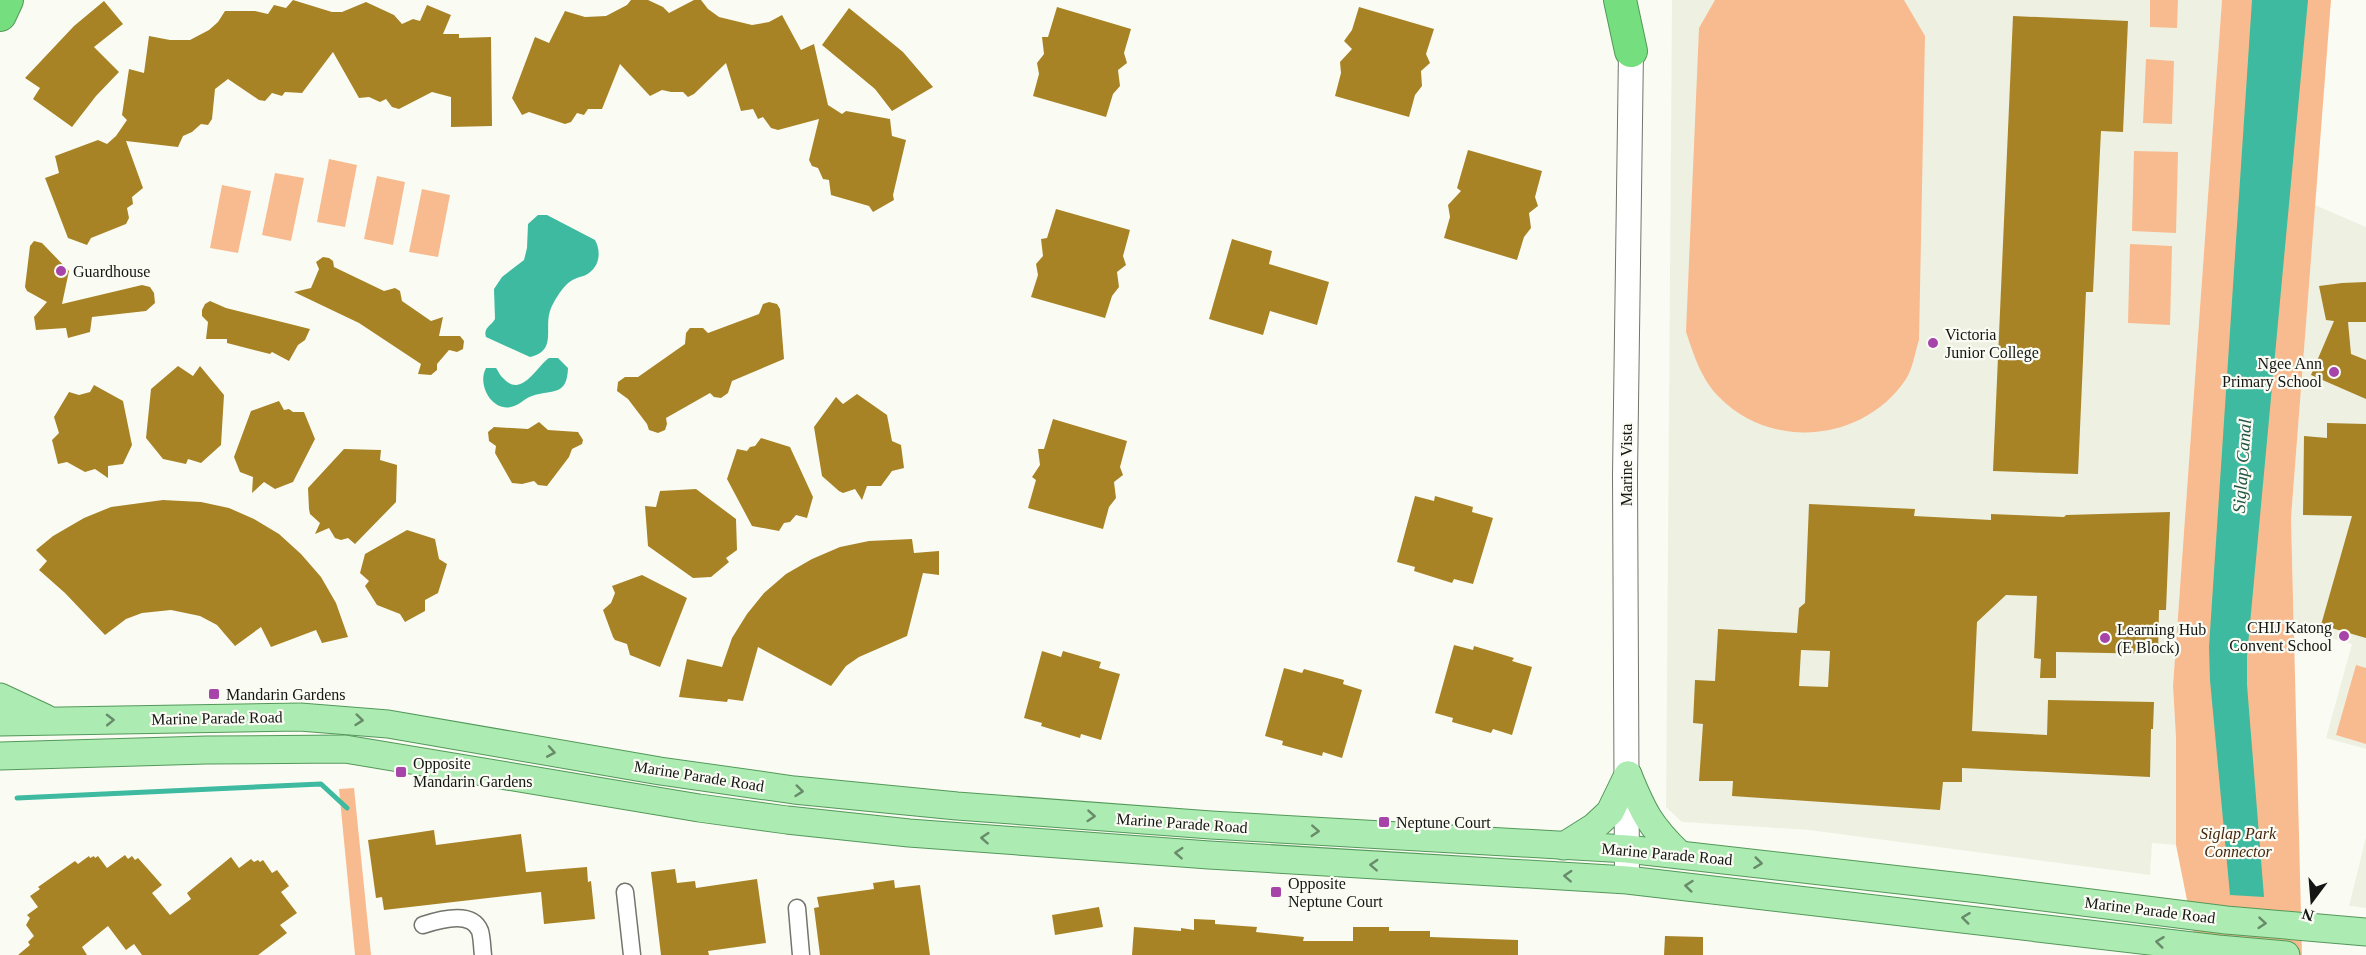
<svg xmlns="http://www.w3.org/2000/svg" width="2366" height="955" font-family="'Times New Roman',serif">
<rect width="100%" height="100%" fill="#fafcf4"/>
<g fill="#eef1e2">
<path d="M 1672,0 L 2222,0 L 2173,686 L 2176,738 L 2176,845 L 2152,843 L 2150,875 L 1809,830 L 1682,822 L 1666,807 Z"/>
<path d="M 2315,205 L 2366,227 L 2366,749 L 2326,738 L 2352,644 L 2294,628 L 2291,518 Z"/>
<path d="M 2366,837 L 2366,908 L 2349,906 Z"/>
</g>
<g fill="#f8bb8f">
<path d="M 1715,0 L 1904,0 L 1925,36 L 1919,340 C 1915,352 1913,368 1906,379 C 1864,442 1772,451 1719,397 C 1701,379 1694,355 1686,332 L 1699,28 Z"/>
<path d="M 2150,0 L 2178,0 L 2177,28 L 2150,27 Z"/>
<path d="M 2222,0 L 2331,0 L 2291,518 L 2302,955 L 2198,955 L 2176,845 L 2176,738 L 2173,686 Z"/>
<path d="M 2146,59 L 2174,61 L 2172,124 L 2143,123 Z"/>
<path d="M 2134,151 L 2178,152 L 2176,233 L 2132,231 Z"/>
<path d="M 329,159 L 357,165 L 345,227 L 317,222 Z"/>
<path d="M 275,173 L 304,178 L 291,241 L 262,235 Z"/>
<path d="M 377,176 L 405,182 L 393,245 L 364,239 Z"/>
<path d="M 222,185 L 251,191 L 238,253 L 210,248 Z"/>
<path d="M 422,189 L 450,195 L 438,257 L 409,252 Z"/>
<path d="M 2130,244 L 2172,246 L 2170,325 L 2128,323 Z"/>
<path d="M 2356,665 L 2366,668 L 2366,744 L 2336,735 Z"/>
<path d="M 354,788 L 371,955 L 355,955 L 339,789 Z"/>
</g>
<g fill="#3dba9f">
<path d="M 2252,0 L 2308,0 L 2247,656 L 2247,685 L 2264,897 L 2230,895 L 2210,680 L 2209,647 Z"/>
<path d="M 538,215 L 547,215 L 595,240 C 601,251 600,265 589,273 C 584,277 576,277 571,281 C 563,286 553,302 550,311 C 544,329 557,351 530,357 L 486,337 C 483,328 491,326 495,319 L 494,289 L 502,277 L 524,260 L 527,248 L 528,224 Z"/>
<path d="M 549,358 L 558,358 L 568,368 C 567,397 552,389 532,396 C 525,398 520,405 511,407 C 491,411 477,384 486,368 L 496,368 C 499,372 500,376 504,379 C 522,398 537,366 549,358 Z"/>
</g>
<g fill="none" stroke-linecap="round" stroke-linejoin="round">
<path stroke="#3dba9f" stroke-width="5" d="M 17,798 L 321,784 L 347,808"/>
</g>
<g fill="#a88326" fill-rule="evenodd">
<path d="M 293,0 L 332,12 L 342,12 L 366,2 L 394,15 L 402,24 L 413,19 L 420,21 L 427,5 L 451,15 L 443,34 L 459,34 L 459,38 L 491,37 L 492,126 L 451,127 L 451,97 L 432,92 L 399,109 L 392,107 L 386,99 L 380,102 L 369,97 L 359,98 L 333,52 L 302,93 L 285,92 L 282,96 L 272,93 L 265,101 L 259,100 L 228,79 L 215,89 L 212,119 L 208,125 L 201,124 L 192,132 L 183,136 L 178,147 L 126,141 L 143,188 L 132,197 L 133,204 L 127,208 L 129,218 L 126,224 L 91,238 L 87,245 L 68,238 L 45,178 L 59,173 L 55,156 L 98,140 L 107,144 L 116,136 L 127,120 L 122,115 L 129,69 L 144,73 L 149,36 L 170,40 L 190,40 L 209,30 L 218,22 L 225,11 L 255,11 L 268,14 L 274,5 L 286,8 Z"/>
<path d="M 631,0 L 648,0 L 663,7 L 669,13 L 694,0 L 701,0 L 708,9 L 719,17 L 752,25 L 769,22 L 782,15 L 801,50 L 814,44 L 828,105 L 842,114 L 846,111 L 890,119 L 892,136 L 906,140 L 893,195 L 894,200 L 873,212 L 869,206 L 831,195 L 829,180 L 823,179 L 818,168 L 812,166 L 809,160 L 819,119 L 778,130 L 771,128 L 763,117 L 758,119 L 753,109 L 741,111 L 726,63 L 694,94 L 688,97 L 683,92 L 671,92 L 662,90 L 650,96 L 620,64 L 602,109 L 588,109 L 584,115 L 577,113 L 571,122 L 565,124 L 529,112 L 522,115 L 512,98 L 535,37 L 549,43 L 565,11 L 585,17 L 606,16 L 627,5 Z"/>
<path d="M 104,1 L 123,24 L 94,47 L 119,72 L 96,96 L 72,127 L 33,99 L 40,88 L 25,78 L 74,26 Z"/>
<path d="M 1057,7 L 1131,29 L 1124,53 L 1127,63 L 1118,70 L 1120,86 L 1113,94 L 1106,117 L 1033,96 L 1039,74 L 1037,63 L 1044,54 L 1042,37 L 1048,37 Z"/>
<path d="M 1359,7 L 1434,29 L 1426,54 L 1430,63 L 1421,71 L 1422,86 L 1415,95 L 1409,117 L 1335,96 L 1341,73 L 1340,62 L 1352,49 L 1344,41 L 1352,30 Z"/>
<path d="M 849,8 L 903,52 L 933,87 L 892,111 L 875,89 L 822,45 Z"/>
<path d="M 2013,16 L 2128,21 L 2123,132 L 2101,131 L 2093,292 L 2086,292 L 2078,474 L 1993,471 Z"/>
<path d="M 1468,150 L 1542,171 L 1535,197 L 1538,206 L 1529,213 L 1531,228 L 1524,237 L 1517,260 L 1444,238 L 1450,217 L 1448,205 L 1461,191 L 1457,188 Z"/>
<path d="M 1056,209 L 1130,230 L 1123,256 L 1126,265 L 1117,272 L 1119,287 L 1112,296 L 1105,318 L 1031,297 L 1038,275 L 1036,264 L 1043,256 L 1041,239 L 1047,238 Z"/>
<path d="M 1232,239 L 1272,251 L 1269,264 L 1329,282 L 1317,325 L 1270,311 L 1263,335 L 1209,319 Z"/>
<path d="M 34,241 L 42,243 L 69,271 L 62,304 L 142,285 L 150,287 L 154,293 L 155,303 L 146,311 L 92,317 L 90,332 L 68,338 L 66,328 L 36,330 L 34,317 L 47,302 L 27,291 L 25,287 L 30,246 Z"/>
<path d="M 323,257 L 329,258 L 333,261 L 334,267 L 384,291 L 395,288 L 400,291 L 402,301 L 431,321 L 443,317 L 439,336 L 460,336 L 464,341 L 463,349 L 457,352 L 449,350 L 437,364 L 437,370 L 431,375 L 418,374 L 421,364 L 359,323 L 294,292 L 311,288 L 319,269 L 316,262 Z"/>
<path d="M 2366,282 L 2366,322 L 2348,322 L 2351,354 L 2366,360 L 2366,399 L 2311,375 L 2334,321 L 2326,320 L 2319,286 L 2342,283 Z"/>
<path d="M 210,301 L 226,308 L 310,329 L 305,340 L 298,345 L 289,361 L 272,352 L 270,354 L 227,343 L 227,339 L 206,339 L 208,322 L 202,316 L 202,310 L 205,304 Z"/>
<path d="M 769,302 L 777,304 L 780,309 L 784,359 L 732,381 L 728,393 L 721,398 L 714,397 L 710,393 L 666,418 L 667,424 L 665,430 L 658,433 L 649,430 L 647,424 L 628,399 L 617,391 L 618,382 L 625,377 L 638,377 L 685,344 L 686,333 L 690,328 L 703,328 L 708,333 L 759,314 L 763,304 Z"/>
<path d="M 178,366 L 193,376 L 200,366 L 224,395 L 221,445 L 201,463 L 188,459 L 186,464 L 163,459 L 146,438 L 151,389 Z"/>
<path d="M 94,385 L 123,401 L 132,445 L 123,464 L 108,466 L 108,478 L 95,469 L 85,472 L 67,462 L 58,464 L 52,440 L 59,433 L 54,417 L 69,392 L 79,395 L 90,392 Z"/>
<path d="M 857,394 L 887,415 L 892,441 L 901,445 L 904,468 L 892,471 L 881,486 L 867,486 L 862,500 L 855,489 L 843,493 L 839,491 L 822,476 L 814,427 L 836,397 L 843,404 Z"/>
<path d="M 279,401 L 284,410 L 289,409 L 293,412 L 304,412 L 315,439 L 293,482 L 275,489 L 264,482 L 252,493 L 253,477 L 240,472 L 234,457 L 251,411 Z"/>
<path d="M 1053,419 L 1127,441 L 1120,467 L 1123,475 L 1114,482 L 1116,498 L 1109,507 L 1103,529 L 1028,508 L 1036,480 L 1032,477 L 1040,465 L 1038,449 L 1044,449 Z"/>
<path d="M 539,422 L 548,430 L 578,432 L 583,440 L 582,444 L 572,449 L 569,457 L 547,486 L 538,485 L 534,481 L 522,484 L 512,483 L 495,453 L 496,446 L 489,441 L 488,432 L 494,427 L 528,429 Z"/>
<path d="M 2327,423 L 2366,424 L 2366,638 L 2321,625 L 2352,516 L 2303,515 L 2304,436 L 2327,438 Z"/>
<path d="M 761,438 L 790,447 L 813,497 L 807,518 L 796,515 L 790,522 L 784,523 L 779,531 L 752,526 L 727,479 L 737,449 L 747,451 L 750,447 L 755,446 Z"/>
<path d="M 344,449 L 381,450 L 380,460 L 397,465 L 396,502 L 355,544 L 348,538 L 341,540 L 335,538 L 329,528 L 315,534 L 320,523 L 310,514 L 309,509 L 308,488 Z"/>
<path d="M 696,489 L 736,519 L 737,550 L 726,558 L 729,562 L 711,577 L 693,578 L 648,546 L 645,506 L 656,507 L 660,491 Z"/>
<path d="M 1415,496 L 1434,501 L 1435,496 L 1473,507 L 1472,512 L 1493,518 L 1473,584 L 1454,579 L 1452,583 L 1414,571 L 1415,567 L 1397,562 Z"/>
<path d="M 163,500 L 201,502 L 229,508 L 254,519 L 279,534 L 301,554 L 321,577 L 336,603 L 348,637 L 322,643 L 316,630 L 271,647 L 261,627 L 235,646 L 217,625 L 200,616 L 171,610 L 142,613 L 126,619 L 105,635 L 65,593 L 39,570 L 47,561 L 36,550 L 53,536 L 84,518 L 111,507 Z"/>
<path d="M 1809,504 L 1915,509 L 1914,516 L 1991,520 L 1991,514 L 2064,517 L 2066,515 L 2170,512 L 2166,610 L 2159,610 L 2158,654 L 2056,652 L 2056,678 L 2040,678 L 2041,659 L 2034,658 L 2037,596 L 2006,595 L 1977,622 L 1972,731 L 2047,735 L 2048,700 L 2154,702 L 2153,729 L 2151,729 L 2150,777 L 1962,768 L 1962,782 L 1943,782 L 1940,810 L 1732,796 L 1733,781 L 1699,781 L 1703,724 L 1693,723 L 1695,680 L 1715,681 L 1718,629 L 1797,633 L 1799,608 L 1805,603 ZM 1801,650 L 1830,651 L 1828,687 L 1799,686 Z"/>
<path d="M 407,530 L 435,539 L 439,559 L 447,564 L 438,593 L 425,600 L 425,611 L 405,622 L 400,614 L 377,605 L 365,586 L 369,581 L 360,573 L 365,554 Z"/>
<path d="M 912,539 L 914,553 L 939,551 L 939,575 L 923,573 L 907,636 L 859,657 L 846,666 L 831,686 L 758,647 L 743,701 L 728,699 L 727,702 L 679,697 L 687,659 L 722,667 L 732,638 L 747,614 L 764,593 L 786,574 L 812,559 L 840,547 L 869,541 Z"/>
<path d="M 642,575 L 687,598 L 660,667 L 630,655 L 627,644 L 615,640 L 613,637 L 603,610 L 611,603 L 615,593 L 612,586 Z"/>
<path d="M 1454,645 L 1473,650 L 1474,646 L 1514,658 L 1512,661 L 1532,667 L 1512,735 L 1493,729 L 1491,733 L 1452,722 L 1453,718 L 1435,713 Z"/>
<path d="M 1042,651 L 1061,657 L 1063,651 L 1101,662 L 1099,668 L 1120,674 L 1101,740 L 1081,734 L 1080,738 L 1041,726 L 1042,723 L 1024,718 Z"/>
<path d="M 1284,668 L 1302,673 L 1304,669 L 1344,680 L 1343,684 L 1362,690 L 1342,758 L 1323,752 L 1322,756 L 1282,745 L 1283,741 L 1265,736 Z"/>
<path d="M 434,830 L 436,845 L 521,834 L 526,872 L 587,867 L 588,882 L 591,881 L 595,919 L 544,924 L 541,892 L 384,910 L 382,897 L 376,898 L 368,840 Z"/>
<path d="M 125,855 L 128,859 L 132,856 L 135,860 L 138,858 L 162,885 L 152,893 L 170,915 L 191,899 L 187,893 L 231,857 L 239,868 L 251,859 L 254,862 L 258,860 L 260,862 L 263,860 L 272,873 L 277,870 L 289,886 L 281,892 L 297,913 L 280,925 L 287,933 L 258,955 L 142,955 L 134,944 L 126,950 L 108,926 L 82,947 L 87,955 L 18,955 L 30,945 L 28,942 L 34,936 L 26,925 L 30,918 L 27,915 L 38,907 L 30,896 L 40,889 L 38,887 L 75,861 L 78,864 L 89,856 L 90,858 L 94,856 L 95,858 L 98,856 L 107,868 Z"/>
<path d="M 675,869 L 677,883 L 695,881 L 696,888 L 757,879 L 766,943 L 708,951 L 709,955 L 661,955 L 651,872 Z"/>
<path d="M 894,880 L 895,888 L 920,885 L 930,955 L 820,955 L 814,908 L 819,907 L 817,897 L 874,889 L 873,883 Z"/>
<path d="M 1099,907 L 1103,927 L 1055,935 L 1052,915 Z"/>
<path d="M 1194,919 L 1215,920 L 1215,924 L 1257,927 L 1256,932 L 1304,937 L 1303,941 L 1353,941 L 1353,927 L 1389,927 L 1389,931 L 1430,931 L 1430,937 L 1518,940 L 1518,955 L 1132,955 L 1134,927 L 1181,931 L 1181,928 L 1194,930 Z"/>
<path d="M 1665,936 L 1703,937 L 1703,955 L 1664,955 Z"/>
</g>
<g fill="none" stroke-linecap="round" stroke-linejoin="round">
<g stroke="#73746d" stroke-width="19">
<g id="street">
<path d="M 625,892 L 632,955"/>
<path d="M 797,908 L 801,955"/>
<path d="M 423,925 C 438,920 472,910 480,931 C 482,938 482,947 483,955"/>
</g>
</g>
<g stroke="#73746d" stroke-width="26">
<path id="secondary" d="M 1627,880 L 1625,475 L 1631,51"/>
</g>
<g stroke="#539859" stroke-width="29">
<g id="primary">
<path d="M 0,697 L 45,718"/>
<path d="M 0,722 L 300,717 L 388,724 L 660,771 L 794,790 L 957,806 L 1211,825 L 1627,849 L 1979,889 L 2226,920 L 2366,932"/>
<path d="M 0,756 L 206,750 L 345,749 L 699,808 L 787,820 L 909,833 L 1209,855 L 1627,880 L 2218,949 L 2286,955"/>
<path d="M 1628,775 C 1643,812 1650,826 1679,854"/>
<path d="M 1564,846 L 1594,827 L 1610,812 L 1628,775"/>
</g>
</g>
<g stroke="#539859" stroke-width="34">
<g id="highway">
<path d="M 1620,0 L 1631,51"/>
<path d="M 0,15 L 7,0"/>
</g>
</g>
<use href="#street" stroke="#fff" stroke-width="16"/>
<use href="#secondary" stroke="#fff" stroke-width="24"/>
<use href="#primary" stroke="#acebb2" stroke-width="27"/>
<use href="#highway" stroke="#75de7f" stroke-width="32"/>
</g>
<defs><path id="oneway-chevron" d="M-2-3.5L2.5 0L-2 3.5" fill="none" stroke-width="1.6" stroke-linecap="round" stroke-linejoin="round" transform="scale(1.5)"/></defs>
<g stroke="#688b6a">
<use href="#oneway-chevron" transform="translate(110 720) rotate(-1)"/>
<use href="#oneway-chevron" transform="translate(359 720) rotate(6)"/>
<use href="#oneway-chevron" transform="translate(551 752) rotate(10)"/>
<use href="#oneway-chevron" transform="translate(799 791) rotate(6)"/>
<use href="#oneway-chevron" transform="translate(1091 816) rotate(4)"/>
<use href="#oneway-chevron" transform="translate(1315 831) rotate(3)"/>
<use href="#oneway-chevron" transform="translate(985 838) rotate(-176)"/>
<use href="#oneway-chevron" transform="translate(1179 853) rotate(-176)"/>
<use href="#oneway-chevron" transform="translate(1758 863) rotate(7)"/>
<use href="#oneway-chevron" transform="translate(1374 865) rotate(-177)"/>
<use href="#oneway-chevron" transform="translate(1568 876) rotate(-177)"/>
<use href="#oneway-chevron" transform="translate(1689 886) rotate(-174)"/>
<use href="#oneway-chevron" transform="translate(1966 918) rotate(-173)"/>
<use href="#oneway-chevron" transform="translate(2262 923) rotate(5)"/>
<use href="#oneway-chevron" transform="translate(2160 942) rotate(-173)"/>
</g>
<g fill="#a644aa" stroke="#fafcf4" stroke-width="2">
<circle cx="61" cy="271" r="6"/>
<circle cx="1933" cy="343" r="6"/>
<circle cx="2334" cy="372" r="6"/>
<circle cx="2344" cy="636" r="6"/>
<circle cx="2105" cy="638" r="6"/>
<rect x="208" y="688" width="12" height="12" rx="3"/>
<rect x="395" y="766" width="12" height="12" rx="3"/>
<rect x="1378" y="816" width="12" height="12" rx="3"/>
<rect x="1270" y="886" width="12" height="12" rx="3"/>
</g>
<g text-anchor="middle" dominant-baseline="central" stroke-width="4.5" stroke-linejoin="round" paint-order="stroke">
<g font-size="16" fill="#151613" stroke="#fafcf4" text-anchor="start">
<text x="73" y="271">Guardhouse</text>
<text x="1945" y="334">Victoria<tspan x="1945" dy="18">Junior College</tspan></text>
<text x="2322" y="363" text-anchor="end">Ngee Ann<tspan x="2322" dy="18">Primary School</tspan></text>
<text x="2332" y="627" text-anchor="end">CHIJ Katong<tspan x="2332" dy="18">Convent School</tspan></text>
<text x="2117" y="629">Learning Hub<tspan x="2117" dy="18">(E Block)</tspan></text>
<text x="226" y="694">Mandarin Gardens</text>
<text x="413" y="763">Opposite<tspan x="413" dy="18">Mandarin Gardens</tspan></text>
<text x="1396" y="822">Neptune Court</text>
<text x="1288" y="883">Opposite<tspan x="1288" dy="18">Neptune Court</tspan></text>
</g>
<g font-size="16" fill="#151613" stroke="#fafcf4">
<text transform="translate(1626 465) rotate(-90)">Marine Vista</text>
<text transform="translate(217 718) rotate(-1)">Marine Parade Road</text>
<text transform="translate(699 776) rotate(9)">Marine Parade Road</text>
<text transform="translate(1182 823) rotate(4)">Marine Parade Road</text>
<text transform="translate(1667 854) rotate(5)">Marine Parade Road</text>
<text transform="translate(2150 910) rotate(7)">Marine Parade Road</text>
</g>
<g font-size="16" font-style="italic" fill="#45270f" stroke="#fafcf4">
<text x="2238" y="833">Siglap Park<tspan x="2238" dy="18">Connector</tspan></text>
</g>
<g font-size="18" font-style="italic" fill="#23564a" stroke="#fafcf4">
<text transform="translate(2242 466) rotate(-86)">Siglap Canal</text>
</g>
</g>
<g transform="translate(2312 901) rotate(196)" stroke="#fafcf4" stroke-width="4.5" paint-order="stroke">
<path d="M0-4.5L10 22L0 15L-10 22Z" fill="#151613"/>
<text y="-9" font-size="16" font-weight="bold" text-anchor="middle" fill="#151613">N</text>
</g>
</svg>
